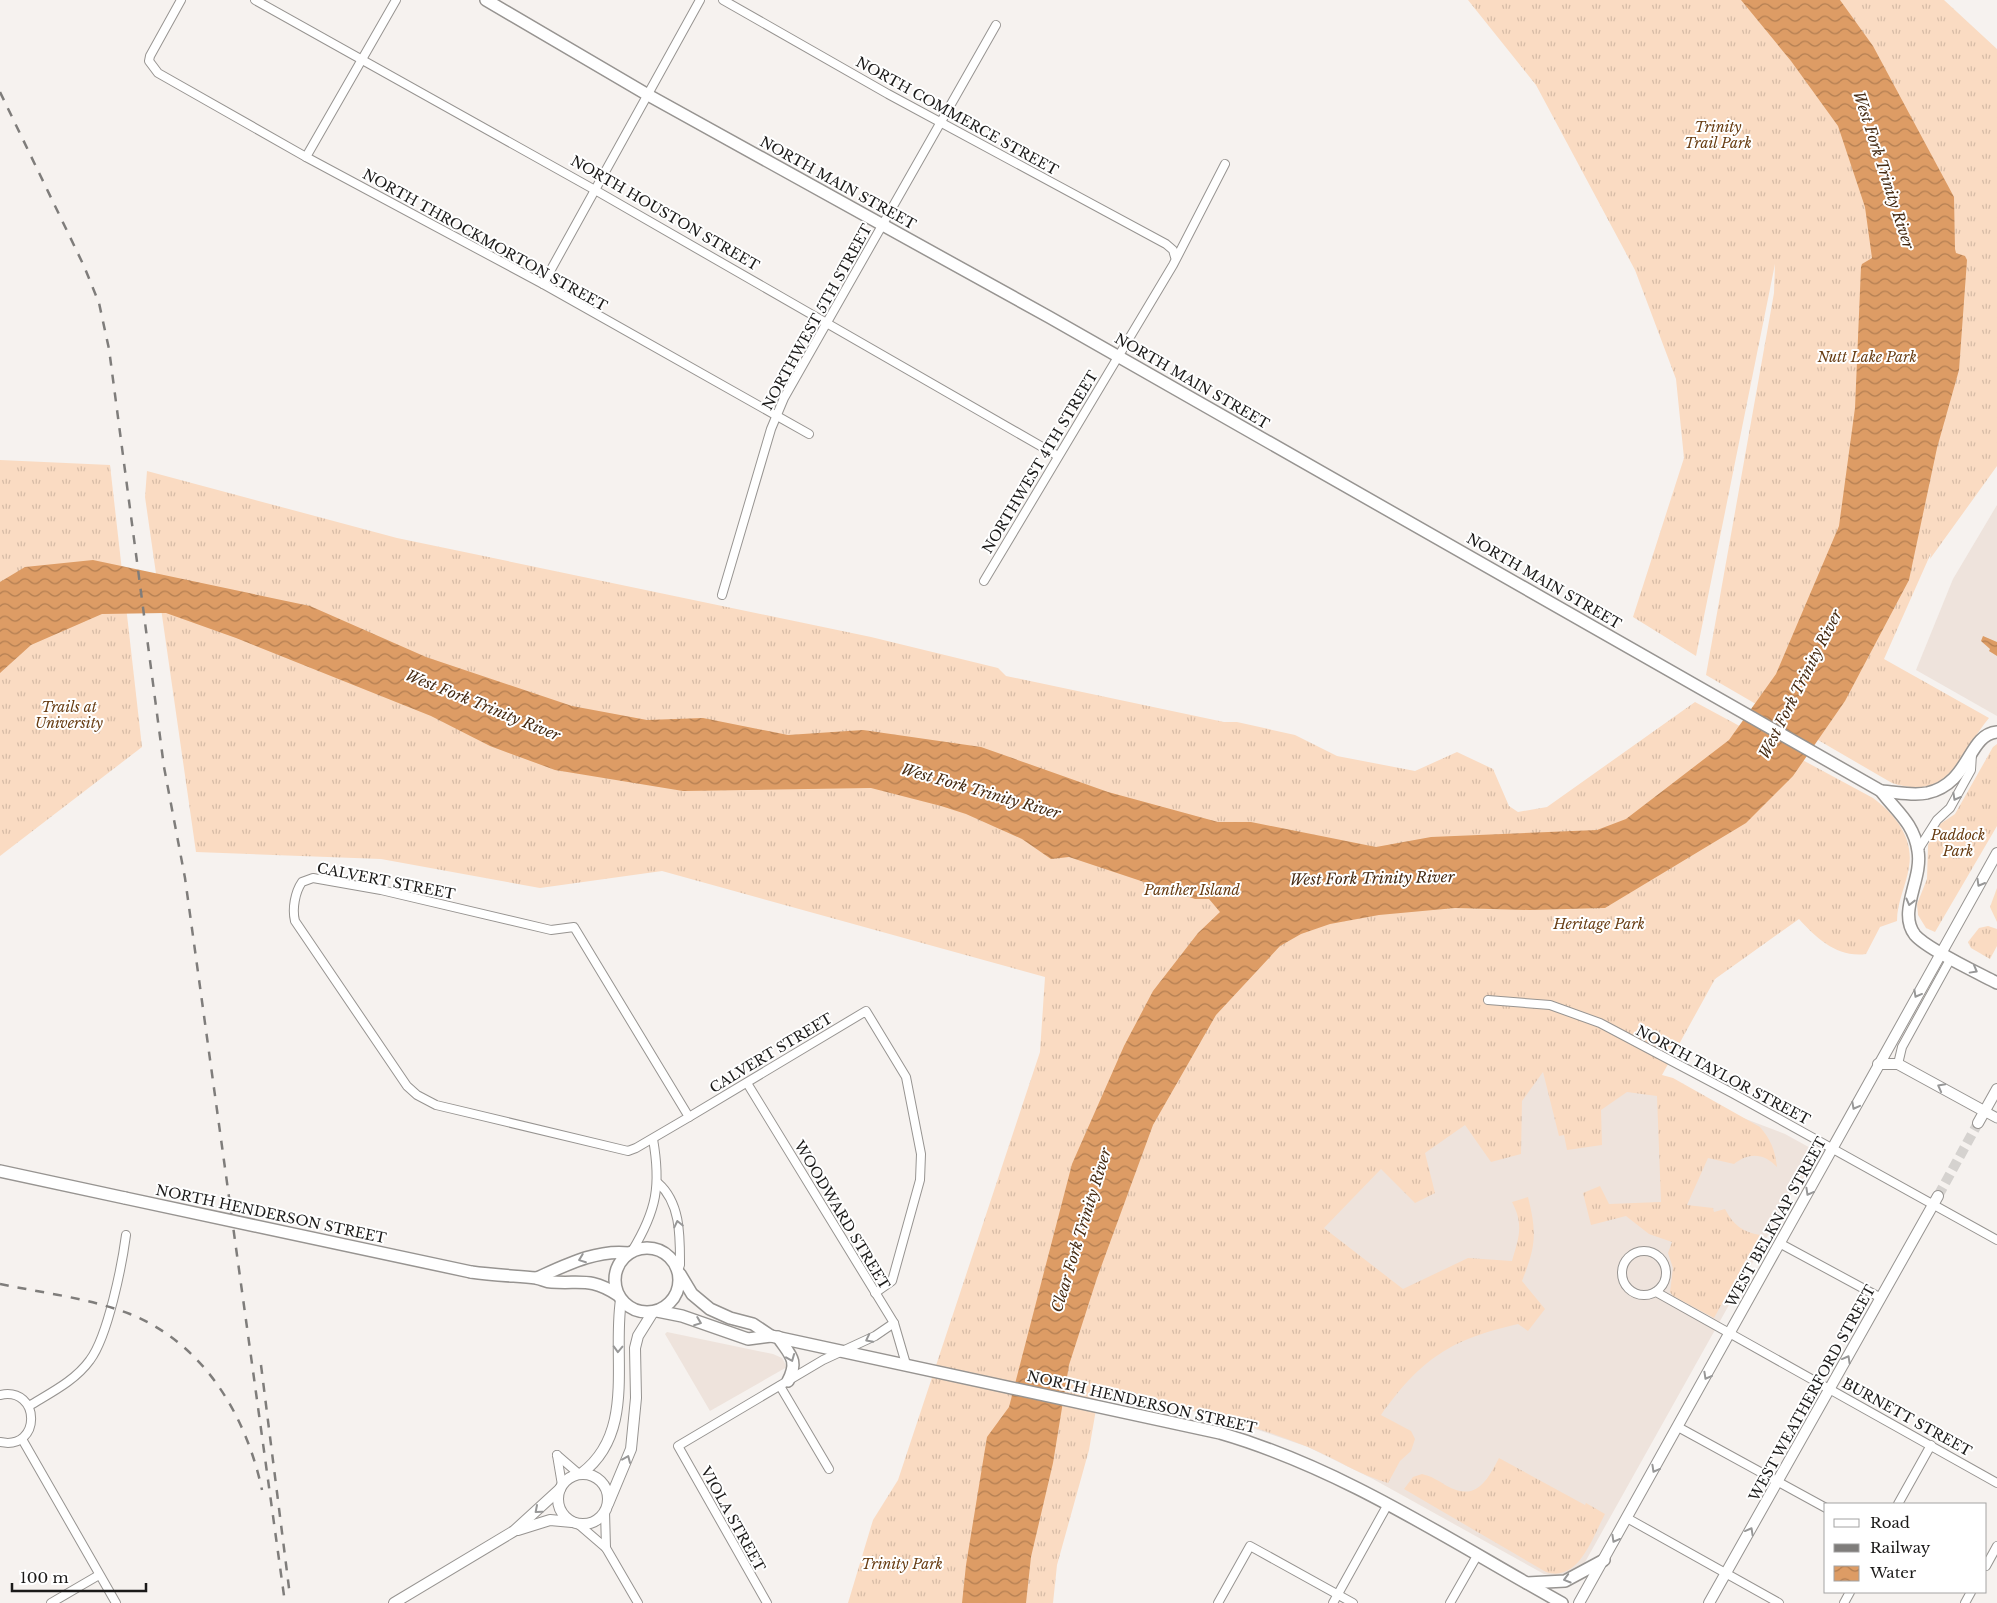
<svg xmlns="http://www.w3.org/2000/svg" width="1997" height="1603" font-family="'Libre Baskerville',serif">
<defs>
<pattern id="grass-tufts" width="24" height="20" patternUnits="userSpaceOnUse" patternTransform="scale(1.25)"><rect width="24" height="20" fill="#fadbc2"/><path d="M3 7l-1-3M5 7V3M7 7l1-3M15 17l-1-3M17 17v-4M19 17l1-3" fill="none" stroke="#d6bba6"/></pattern>
<pattern id="water-waves" width="16" height="10" patternUnits="userSpaceOnUse" patternTransform="scale(1.25)"><rect width="16" height="10" fill="#dd9c65"/><path d="M0 5q4-4 8 0t8 0" fill="none" stroke="#b27e52"/></pattern>
</defs>
<rect width="100%" height="100%" fill="#f6f2ef"/>
<g fill="#eee3dc">
<path d="M 1997,505 L 1997,716 L 1916,670 L 1953,579 Z"/>
<path d="M 1559,1048 L 1785,1134 L 1814,1150 L 1816,1155 L 1805,1177 L 1795,1187 L 1584,1564 L 1578,1570 L 1561,1577 L 1544,1574 L 1373,1479 L 1308,1447 L 1223,1418 L 1114,1394 L 1135,1306 Z"/>
<path d="M 667,1332 L 773,1354 L 782,1358 L 787,1367 L 710,1411 L 665,1334 Z"/>
</g>
<g fill="url(#grass-tufts)">
<path d="M 1468,0 L 1944,0 L 1997,49 L 1997,466 L 1930,559 L 1931,553 L 1884,659 L 1989,718 C 1959,754 1951,802 1892,783 L 1706,675 L 1774,293 L 1775,264 L 1696,656 L 1633,617 L 1684,458 L 1676,379 L 1635,270 L 1536,85 Z"/>
<path d="M 0,460 L 110,465 L 142,747 L 0,856 Z"/>
<path d="M 147,471 L 397,538 L 871,637 L 998,668 L 1006,676 L 1224,722 L 1237,722 L 1295,735 L 1337,756 L 1415,771 L 1457,752 L 1493,769 L 1509,806 L 1518,812 L 1547,807 L 1695,702 L 1873,798 C 1895,814 1914,838 1909,867 C 1906,886 1897,902 1897,921 L 1880,927 L 1866,954 C 1838,958 1817,939 1799,919 L 1715,979 L 1662,1075 L 1673,1078 L 1760,1127 C 1771,1140 1775,1150 1777,1167 C 1764,1153 1749,1152 1734,1164 L 1708,1158 L 1687,1205 L 1713,1208 L 1714,1212 L 1725,1209 C 1733,1225 1743,1232 1760,1235 L 1714,1318 L 1673,1296 L 1670,1292 L 1673,1268 L 1668,1253 L 1672,1242 L 1649,1234 L 1626,1216 L 1591,1225 L 1583,1193 L 1600,1186 L 1609,1204 L 1661,1202 L 1657,1096 L 1627,1092 L 1601,1110 L 1602,1145 L 1567,1150 L 1564,1135 L 1559,1136 L 1543,1072 L 1522,1101 L 1521,1154 L 1491,1162 L 1465,1125 L 1425,1153 L 1435,1193 L 1415,1203 L 1381,1169 L 1324,1228 L 1403,1289 L 1468,1258 L 1512,1261 C 1519,1237 1524,1225 1512,1202 L 1528,1197 C 1537,1233 1536,1246 1522,1281 L 1545,1309 L 1528,1331 L 1518,1324 C 1451,1339 1421,1359 1381,1415 L 1411,1431 L 1415,1439 L 1411,1451 L 1400,1461 L 1388,1483 C 1359,1475 1335,1458 1308,1447 C 1242,1420 1169,1402 1099,1392 L 1089,1450 L 1057,1565 L 1053,1603 L 848,1603 L 873,1520 L 898,1480 L 1040,1052 L 1045,977 L 662,871 L 540,888 L 381,859 L 196,852 L 145,497 Z"/>
<path d="M 1997,744 L 1997,826 L 1935,932 L 1926,928 L 1918,915 L 1917,904 L 1927,879 L 1928,845 L 1940,824 L 1955,814 L 1993,747 Z"/>
<path d="M 1997,888 L 1997,922 L 1990,907 Z"/>
<path d="M 1988,926 L 1997,929 L 1997,946 L 1990,959 L 1971,948 L 1968,942 L 1979,928 Z"/>
<path d="M 1499,1458 L 1585,1505 L 1586,1503 L 1605,1514 C 1593,1536 1579,1583 1546,1572 L 1404,1489 L 1413,1477 L 1422,1474 C 1431,1476 1439,1481 1447,1486 C 1476,1502 1487,1481 1499,1458 Z"/>
</g>
<g fill="url(#water-waves)">
<path d="M 1741,0 L 1840,0 L 1873,46 L 1954,197 L 1955,249 L 1956,253 L 1965,256 L 1967,260 L 1959,370 L 1937,448 L 1909,580 L 1845,701 L 1793,776 L 1746,823 L 1605,908 L 1530,910 L 1455,908 L 1379,915 L 1330,924 L 1301,934 L 1280,946 L 1216,1015 L 1153,1125 L 1097,1278 L 1069,1365 L 1053,1463 L 1031,1557 L 1026,1603 L 962,1603 L 966,1565 L 987,1437 L 1009,1407 L 1072,1164 L 1124,1046 L 1153,991 L 1198,933 L 1220,912 L 1209,899 L 1195,899 L 1069,857 L 1051,859 L 1022,839 L 966,814 L 941,806 L 871,788 L 683,791 L 555,770 L 490,746 L 431,716 L 236,638 L 166,613 L 102,614 L 31,645 L 0,673 L 0,582 L 25,567 L 93,560 L 310,606 L 426,657 L 572,706 L 647,720 L 703,718 L 788,735 L 863,730 L 981,747 L 1108,792 L 1218,822 L 1251,822 L 1376,847 L 1431,837 L 1597,830 L 1626,819 L 1729,740 L 1776,674 L 1839,526 L 1855,408 L 1861,267 L 1862,264 L 1872,258 L 1865,207 L 1838,126 L 1791,61 Z"/>
<path d="M 1983,636 L 1997,642 L 1997,656 L 1989,651 L 1990,649 L 1981,641 Z"/>
</g>
<g fill="none" stroke-linecap="round" stroke-linejoin="round">
<path stroke="#d5d2cf" stroke-width="10" stroke-dasharray="10 5" stroke-linecap="butt" d="M 1938,1196 L 1978,1123"/>
<g stroke="#979491" stroke-width="10">
<g id="minor">
<path d="M 181,0 L 150,56 L 149,61 L 158,73 L 306,157 L 543,284 L 809,434"/>
<path d="M 255,0 L 595,190 L 1058,456"/>
<path d="M 723,0 L 888,94 L 1166,244 L 1173,250 L 1175,257"/>
<path d="M 306,157 L 396,0"/>
<path d="M 543,284 L 700,0"/>
<path d="M 984,581 L 1173,265 L 1225,164"/>
<path d="M 722,595 L 771,429 L 784,398 L 996,25"/>
<path d="M 1918,850 L 1937,820 L 1950,808 L 1971,770 L 1972,754"/>
<path d="M 313,878 L 381,890 L 551,930 L 574,927 L 689,1117 L 636,1148 L 628,1151 L 436,1105 L 417,1095 L 407,1086 L 295,921 C 292,909 295,892 302,882 Z"/>
<path d="M 1488,1000 L 1550,1005 L 1600,1023 L 1734,1094 L 1997,1240"/>
<path d="M 1898,1064 L 1902,1047 L 1951,958"/>
<path d="M 747,1083 L 894,1323 L 906,1364"/>
<path d="M 689,1117 L 866,1011 L 906,1077 L 921,1154 L 920,1180 L 892,1281 L 875,1293"/>
<path d="M 658,1183 C 681,1203 680,1237 680,1265 L 678,1270"/>
<path d="M 1781,1244 L 1881,1298"/>
<circle cx="1644" cy="1273" r="22"/>
<path d="M 632,1251 C 657,1210 661,1185 653,1139"/>
<path d="M 1656,1292 L 1997,1483"/>
<path d="M 780,1386 L 829,1469"/>
<path d="M 0,1395 C 41,1386 42,1451 0,1442"/>
<path d="M 29,1406 C 50,1393 75,1381 90,1360 C 108,1336 122,1265 126,1235"/>
<path d="M 1678,1427 L 1826,1508"/>
<path d="M 22,1439 L 116,1603"/>
<path d="M 557,1455 L 562,1485"/>
<path d="M 557,1455 L 579,1474"/>
<path d="M 1898,1504 L 1931,1445"/>
<path d="M 605,1511 L 606,1548"/>
<path d="M 1627,1518 L 1779,1603"/>
<path d="M 577,1523 L 606,1548 L 638,1603"/>
<path d="M 1986,1566 L 1997,1546"/>
<path d="M 51,1603 L 99,1575"/>
<path d="M 767,1603 L 678,1446 L 823,1360 L 875,1336 L 894,1323"/>
<path d="M 1218,1603 L 1250,1546 L 1353,1603"/>
<path d="M 1333,1603 L 1388,1504"/>
<path d="M 1450,1603 L 1478,1554"/>
<path d="M 1844,1603 L 1850,1592"/>
<path d="M 1965,1603 L 1971,1592"/>
</g>
</g>
<g stroke="#979491" stroke-width="11">
<path id="tertiary" d="M 1984,1111 L 1997,1118"/>
</g>
<g stroke="#979491" stroke-width="12">
<g id="secondary">
<path d="M 1878,1064 L 1898,1064 L 1984,1111"/>
<path d="M 1978,1123 L 1997,1089"/>
<path d="M 582,1473 C 636,1432 612,1358 621,1300"/>
<circle cx="583" cy="1499" r="25"/>
<path d="M 608,1504 L 631,1449 L 636,1398 L 635,1348 L 638,1336 L 653,1312"/>
<path d="M 518,1530 L 550,1520 L 572,1522"/>
<path d="M 394,1603 L 514,1531 L 560,1489"/>
<path d="M 1579,1603 L 1997,853"/>
<path d="M 1709,1603 L 1938,1196"/>
</g>
</g>
<g stroke="#979491" stroke-width="14">
<g id="primary">
<path d="M 486,0 L 648,95 L 1049,317 L 1881,791 C 1896,811 1914,823 1918,851 C 1923,879 1897,912 1915,935 C 1927,949 1978,973 1997,983"/>
<path d="M 1881,791 C 1897,792 1912,796 1927,793 C 1971,783 1967,735 1997,732"/>
<path d="M 0,1171 L 125,1198"/>
<circle cx="647" cy="1280" r="32"/>
<path d="M 471,1272 C 493,1275 515,1276 536,1278 C 542,1279 546,1282 551,1282 C 582,1284 590,1277 618,1295"/>
<path d="M 680,1274 L 692,1294 L 710,1309 L 730,1318 L 753,1324 L 771,1336 L 1220,1433 C 1344,1469 1450,1541 1562,1603"/>
<path d="M 537,1278 C 566,1265 597,1249 629,1253"/>
<path d="M 657,1311 L 682,1316 L 748,1339 L 771,1336"/>
<path d="M 778,1337 C 790,1355 799,1360 788,1381"/>
<path d="M 1527,1583 L 1565,1581 L 1604,1560"/>
</g>
</g>
<use href="#minor" stroke="#fff" stroke-width="8"/>
<use href="#tertiary" stroke="#fff" stroke-width="9"/>
<use href="#secondary" stroke="#fff" stroke-width="10"/>
<use href="#primary" stroke="#fff" stroke-width="11"/>
<g stroke="#7f7d7b" stroke-width="2.5" stroke-dasharray="9 9" stroke-linecap="butt">
<path d="M 0,92 L 84,266 L 99,303 L 109,349 L 164,767 L 185,878 L 285,1603"/>
<path d="M 0,1284 C 43,1293 89,1298 130,1314 C 204,1344 246,1415 262,1490"/>
<path d="M 261,1365 L 290,1596"/>
</g>
<g stroke="#979491" stroke-width="14" stroke-linecap="butt">
<path id="primary-bridge" d="M 125,1198 L 471,1272"/>
</g>
<use href="#primary-bridge" stroke="#fff" stroke-width="11"/>
</g>
<defs><path id="oneway-chevron" d="M-2-3.5L2.5 0L-2 3.5" fill="none" stroke-width="1.6" stroke-linecap="round" stroke-linejoin="round" transform="scale(1.25)"/></defs>
<g stroke="#989898">
<use href="#oneway-chevron" transform="translate(1956 797) rotate(119)"/>
<use href="#oneway-chevron" transform="translate(1980 883) rotate(120)"/>
<use href="#oneway-chevron" transform="translate(1910 902) rotate(104)"/>
<use href="#oneway-chevron" transform="translate(1974 970) rotate(29)"/>
<use href="#oneway-chevron" transform="translate(1917 994) rotate(119)"/>
<use href="#oneway-chevron" transform="translate(1941 1087) rotate(-152)"/>
<use href="#oneway-chevron" transform="translate(1855 1106) rotate(118)"/>
<use href="#oneway-chevron" transform="translate(1809 1192) rotate(119)"/>
<use href="#oneway-chevron" transform="translate(678 1224) rotate(-103)"/>
<use href="#oneway-chevron" transform="translate(582 1259) rotate(159)"/>
<use href="#oneway-chevron" transform="translate(698 1322) rotate(21)"/>
<use href="#oneway-chevron" transform="translate(869 1339) rotate(153)"/>
<use href="#oneway-chevron" transform="translate(618 1349) rotate(92)"/>
<use href="#oneway-chevron" transform="translate(791 1358) rotate(68)"/>
<use href="#oneway-chevron" transform="translate(1847 1359) rotate(-61)"/>
<use href="#oneway-chevron" transform="translate(1707 1376) rotate(119)"/>
<use href="#oneway-chevron" transform="translate(627 1459) rotate(-67)"/>
<use href="#oneway-chevron" transform="translate(1655 1469) rotate(119)"/>
<use href="#oneway-chevron" transform="translate(538 1510) rotate(139)"/>
<use href="#oneway-chevron" transform="translate(1750 1531) rotate(-61)"/>
<use href="#oneway-chevron" transform="translate(1615 1539) rotate(119)"/>
<use href="#oneway-chevron" transform="translate(1567 1579) rotate(164)"/>
</g>
<g text-anchor="middle" dominant-baseline="central" stroke-width="4" stroke-linejoin="round" paint-order="stroke">
<g font-size="14" fill="#1b1a19" stroke="#fff">
<text transform="translate(957 116) rotate(29)">NORTH COMMERCE STREET</text>
<text transform="translate(838 183) rotate(29)">NORTH MAIN STREET</text>
<text transform="translate(665 213) rotate(30)">NORTH HOUSTON STREET</text>
<text transform="translate(485 240) rotate(29)">NORTH THROCKMORTON STREET</text>
<text transform="translate(817 317) rotate(-61)">NORTHWEST 5TH STREET</text>
<text transform="translate(1192 381) rotate(30)">NORTH MAIN STREET</text>
<text transform="translate(1040 462) rotate(-59)">NORTHWEST 4TH STREET</text>
<text transform="translate(1544 581) rotate(30)">NORTH MAIN STREET</text>
<text transform="translate(386 881) rotate(11)">CALVERT STREET</text>
<text transform="translate(771 1053) rotate(-31)">CALVERT STREET</text>
<text transform="translate(1723 1075) rotate(28)">NORTH TAYLOR STREET</text>
<text transform="translate(271 1214) rotate(12)">NORTH HENDERSON STREET</text>
<text transform="translate(842 1215) rotate(59)">WOODWARD STREET</text>
<text transform="translate(1776 1222) rotate(-61)">WEST BELKNAP STREET</text>
<text transform="translate(1812 1393) rotate(-61)">WEST WEATHERFORD STREET</text>
<text transform="translate(1142 1402) rotate(13)">NORTH HENDERSON STREET</text>
<text transform="translate(1907 1417) rotate(29)">BURNETT STREET</text>
<text transform="translate(733 1519) rotate(61)">VIOLA STREET</text>
</g>
<g font-size="14" font-style="italic" fill="#683d13" stroke="#fff">
<text x="1718" y="127">Trinity<tspan x="1718" dy="16">Trail Park</tspan></text>
<text x="1867" y="357">Nutt Lake Park</text>
<text x="69" y="707">Trails at<tspan x="69" dy="16">University</tspan></text>
<text x="1958" y="835">Paddock<tspan x="1958" dy="16">Park</tspan></text>
<text x="1192" y="890">Panther Island</text>
<text x="1599" y="924">Heritage Park</text>
<text x="902" y="1564">Trinity Park</text>
</g>
<g font-size="15" font-style="italic" fill="#452a12" stroke="#fff">
<text transform="translate(1884 170) rotate(72)">West Fork Trinity River</text>
<text transform="translate(1800 684) rotate(-63)">West Fork Trinity River</text>
<text transform="translate(483 705) rotate(22)">West Fork Trinity River</text>
<text transform="translate(981 791) rotate(16)">West Fork Trinity River</text>
<text transform="translate(1372 878) rotate(-1)">West Fork Trinity River</text>
<text transform="translate(1081 1230) rotate(-73)">Clear Fork Trinity River</text>
</g>
</g>
<rect x="1824" y="1503" width="162" height="90" fill="#ffffff" stroke="#a4a3a3"/>
<rect x="1834" y="1519" width="25" height="8" fill="#ffffff" stroke="#a4a3a3"/>
<text x="1870" y="1528" font-size="15" fill="#1b1a19">Road</text>
<rect x="1834" y="1544" width="25" height="8" fill="#7f7d7b" stroke="#a4a3a3"/>
<text x="1870" y="1553" font-size="15" fill="#1b1a19">Railway</text>
<rect x="1834" y="1566" width="25" height="15" fill="url(#water-waves)" stroke="#a4a3a3"/>
<text x="1870" y="1578" font-size="15" fill="#1b1a19">Water</text>
<path d="M12 1583v8h134v-8" fill="none" stroke="#1b1a19" stroke-width="2.5"/>
<text x="20" y="1583" font-size="15" fill="#1b1a19" stroke="#ffffff" stroke-width="4" paint-order="stroke">100 m</text>
</svg>
